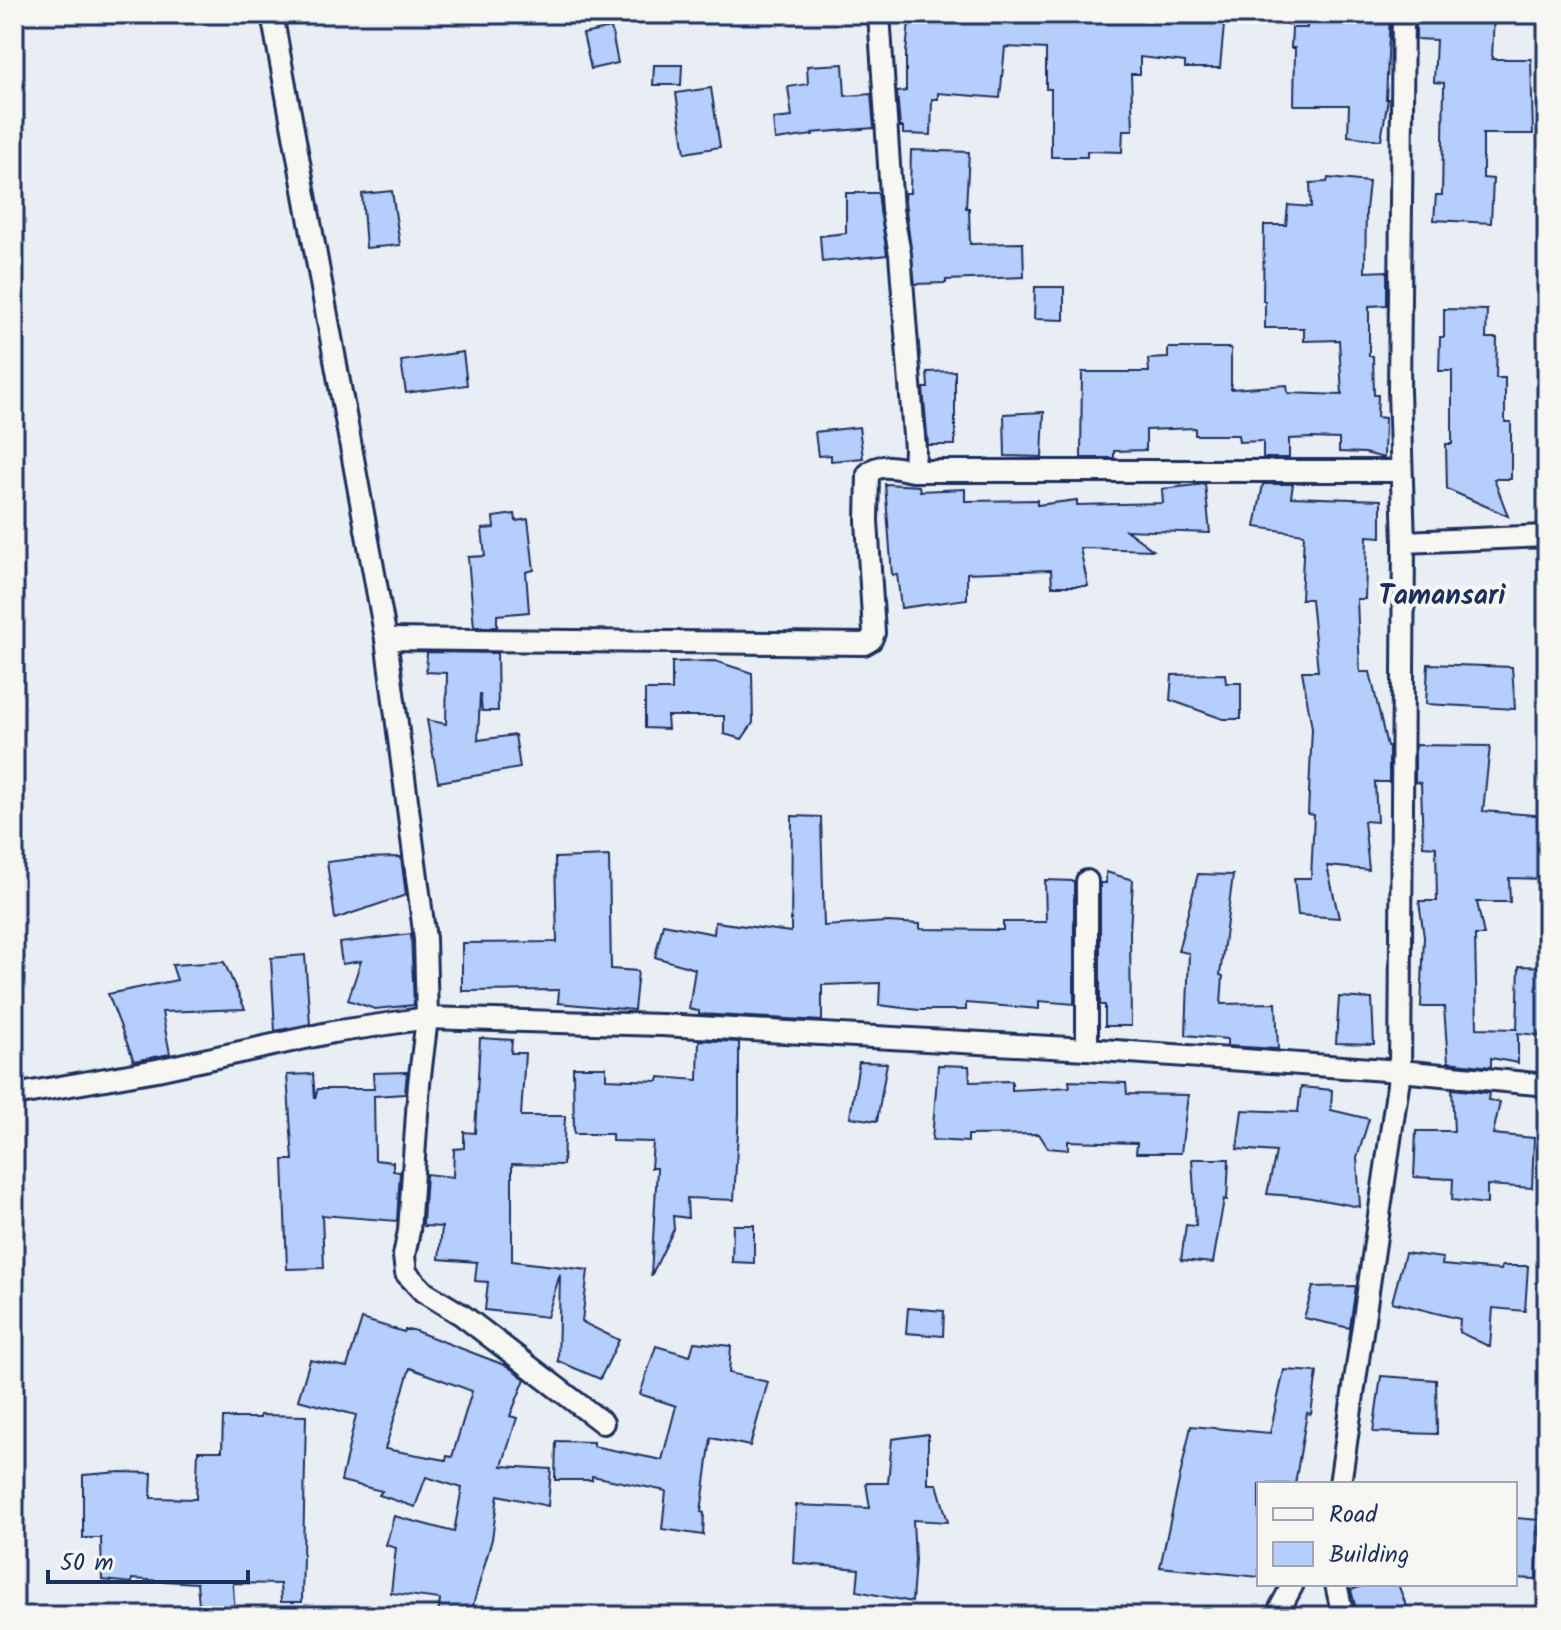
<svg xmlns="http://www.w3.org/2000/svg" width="1561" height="1630" font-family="Kalam,sans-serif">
<rect width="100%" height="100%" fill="#e9eef4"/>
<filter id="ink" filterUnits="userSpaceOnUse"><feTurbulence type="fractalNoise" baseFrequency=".0125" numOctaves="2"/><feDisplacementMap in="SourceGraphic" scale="16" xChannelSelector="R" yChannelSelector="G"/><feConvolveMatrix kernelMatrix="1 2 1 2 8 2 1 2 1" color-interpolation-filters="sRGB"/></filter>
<g filter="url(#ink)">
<g fill="#b5cefc" stroke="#1b2f5e" stroke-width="2" fill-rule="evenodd">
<path d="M 920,14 L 1016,14 L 1016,18 L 1083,22 L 1083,14 L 1225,14 L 1220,68 L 1185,68 L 1185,62 L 1140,57 L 1140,74 L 1131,74 L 1133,130 L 1123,130 L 1122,152 L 1087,151 L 1087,157 L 1051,157 L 1051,89 L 1046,89 L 1046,49 L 1005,47 L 1000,98 L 938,93 L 938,99 L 932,99 L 931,135 L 903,134 L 903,127 L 900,127 L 897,92 L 906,91 L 906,53 L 909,21 L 919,21 Z"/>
<path d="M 1307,14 L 1390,14 L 1386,99 L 1388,99 L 1381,140 L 1348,136 L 1349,105 L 1294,105 L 1295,48 L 1291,48 L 1292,28 L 1307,28 Z"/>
<path d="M 1416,14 L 1494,14 L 1492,59 L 1531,59 L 1533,134 L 1483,134 L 1483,178 L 1493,179 L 1491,223 L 1434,220 L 1436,195 L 1442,195 L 1444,83 L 1434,82 L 1436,40 L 1416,39 Z"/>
<path d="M 611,28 L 618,63 L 591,69 L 583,34 Z"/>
<path d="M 843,64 L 845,96 L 871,94 L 874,128 L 812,133 L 813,135 L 775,140 L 773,119 L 792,117 L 788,87 L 808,84 L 807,66 Z"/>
<path d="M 654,65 L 682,65 L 681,85 L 653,85 Z"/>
<path d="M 711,88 L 720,147 L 685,153 L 676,93 Z"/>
<path d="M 911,150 L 969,152 L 966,208 L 969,208 L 970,244 L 1023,243 L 1024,277 L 946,280 L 946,283 L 915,284 L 904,193 L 910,193 Z"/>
<path d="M 1328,178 L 1369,182 L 1366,210 L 1365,272 L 1387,271 L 1387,305 L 1369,306 L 1369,356 L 1373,356 L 1374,395 L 1378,395 L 1377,417 L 1385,418 L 1384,458 L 1365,453 L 1339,452 L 1339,439 L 1311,438 L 1289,439 L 1289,458 L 1263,458 L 1263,441 L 1239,442 L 1238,435 L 1195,435 L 1195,428 L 1146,430 L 1146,450 L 1114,451 L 1114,458 L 1081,458 L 1082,372 L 1149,372 L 1148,359 L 1168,358 L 1168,348 L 1231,348 L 1231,389 L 1287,385 L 1288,393 L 1342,395 L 1339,340 L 1304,341 L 1304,328 L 1265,328 L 1265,301 L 1263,301 L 1264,225 L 1286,225 L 1288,205 L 1311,207 L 1310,183 L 1327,182 Z"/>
<path d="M 392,191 L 400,245 L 366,248 L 362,194 Z"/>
<path d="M 846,193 L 878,193 L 887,255 L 822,262 L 820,236 L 846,233 Z"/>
<path d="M 1035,287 L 1064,287 L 1064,320 L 1034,319 Z"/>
<path d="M 1444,309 L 1487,310 L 1486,338 L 1497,338 L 1496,378 L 1505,378 L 1505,422 L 1511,422 L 1511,479 L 1494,479 L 1508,516 L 1447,489 L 1446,444 L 1452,444 L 1452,371 L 1439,371 L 1440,337 L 1444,337 Z"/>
<path d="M 463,352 L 467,385 L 406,393 L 401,361 Z"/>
<path d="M 955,371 L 955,445 L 928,445 L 923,388 L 928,388 L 927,372 Z"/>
<path d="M 1044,412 L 1042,457 L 1005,456 L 1004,414 Z"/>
<path d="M 859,427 L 863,458 L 831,461 L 831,455 L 818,456 L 815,432 Z"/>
<path d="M 885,484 L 919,486 L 920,491 L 965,489 L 965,501 L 1037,500 L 1037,505 L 1077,500 L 1077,505 L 1163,503 L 1162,489 L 1205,484 L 1210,533 L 1126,530 L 1153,550 L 1080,548 L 1088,586 L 1052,586 L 1051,570 L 967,573 L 967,599 L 901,608 L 897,574 L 892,575 Z"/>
<path d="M 1263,484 L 1293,484 L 1291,497 L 1381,500 L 1381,537 L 1367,536 L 1365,599 L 1357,599 L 1360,672 L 1370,672 L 1387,746 L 1389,746 L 1389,782 L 1375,782 L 1377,822 L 1364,821 L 1369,870 L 1327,866 L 1339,918 L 1298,915 L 1294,878 L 1311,878 L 1314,815 L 1308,814 L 1312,728 L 1302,671 L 1318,671 L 1311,599 L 1301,599 L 1304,534 L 1255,527 Z"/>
<path d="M 515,514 L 516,521 L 528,519 L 534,570 L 526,572 L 529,612 L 497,615 L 497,627 L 474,627 L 468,557 L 485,556 L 482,529 L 494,528 L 493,517 Z"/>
<path d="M 427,652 L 497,653 L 498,711 L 482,711 L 480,693 L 478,740 L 515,735 L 520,768 L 438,782 L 427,720 L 446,724 L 447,673 L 426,672 Z"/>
<path d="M 715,661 L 752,673 L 753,723 L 742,739 L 724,734 L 724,716 L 667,716 L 668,729 L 645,728 L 645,690 L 672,690 L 672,662 Z"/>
<path d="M 1428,664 L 1512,667 L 1515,709 L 1426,704 Z"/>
<path d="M 1225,674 L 1226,683 L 1241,683 L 1241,719 L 1223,719 L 1170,700 L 1172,675 Z"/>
<path d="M 1415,745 L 1490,746 L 1483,811 L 1547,816 L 1547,879 L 1509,878 L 1510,902 L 1477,902 L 1484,935 L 1475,935 L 1477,1028 L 1517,1029 L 1519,966 L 1547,967 L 1547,1036 L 1518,1033 L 1518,1063 L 1491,1058 L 1491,1067 L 1448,1062 L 1444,1007 L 1421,1007 L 1424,937 L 1419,901 L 1437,901 L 1436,847 L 1423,846 L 1421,783 L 1415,782 Z"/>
<path d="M 792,816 L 821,817 L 824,926 L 888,922 L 920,924 L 920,929 L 1003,930 L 1003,922 L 1046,922 L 1045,880 L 1074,881 L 1074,1004 L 1039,1001 L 1039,1009 L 966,1003 L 966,1010 L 919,1010 L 879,1005 L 880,983 L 822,985 L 822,1021 L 699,1014 L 699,1011 L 689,1009 L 695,969 L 655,957 L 663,924 L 714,934 L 715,922 L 791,932 Z"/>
<path d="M 609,856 L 611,969 L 638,971 L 634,1010 L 558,1003 L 559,990 L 462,991 L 462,943 L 557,942 L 555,858 Z"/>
<path d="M 401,857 L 406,895 L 335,919 L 327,862 L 360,858 Z"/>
<path d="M 1106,872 L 1133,880 L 1130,932 L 1131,1026 L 1105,1026 L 1105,1005 L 1100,1005 L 1100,883 L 1106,883 Z"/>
<path d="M 1198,874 L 1233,875 L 1220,975 L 1223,976 L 1221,1004 L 1276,1003 L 1278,1049 L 1227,1046 L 1227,1039 L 1186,1035 L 1189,953 L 1178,951 Z"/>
<path d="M 411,934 L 414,1005 L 375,1009 L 348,1000 L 361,961 L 342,964 L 339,943 Z"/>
<path d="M 305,955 L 310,1024 L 275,1031 L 271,958 Z"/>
<path d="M 224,962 L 245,1009 L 162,1012 L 170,1054 L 134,1061 L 108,994 L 177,980 L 172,965 Z"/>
<path d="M 1339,997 L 1372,999 L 1374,1044 L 1336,1043 Z"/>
<path d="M 480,1038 L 512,1040 L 511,1053 L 525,1053 L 521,1116 L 565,1116 L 563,1165 L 512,1164 L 512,1261 L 588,1270 L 582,1322 L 619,1340 L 600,1379 L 558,1361 L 560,1274 L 547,1317 L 485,1310 L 488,1282 L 475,1281 L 477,1262 L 439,1259 L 442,1227 L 424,1226 L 423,1223 L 426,1174 L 453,1177 L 454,1149 L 464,1148 L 464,1132 L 475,1133 Z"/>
<path d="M 699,1040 L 739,1042 L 739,1114 L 734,1200 L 687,1198 L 688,1218 L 673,1216 L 674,1229 L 651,1276 L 657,1168 L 651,1168 L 653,1142 L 612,1141 L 612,1134 L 574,1134 L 573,1067 L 606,1067 L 606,1079 L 658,1081 L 659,1077 L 698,1080 Z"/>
<path d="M 859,1062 L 887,1063 L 877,1121 L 850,1117 Z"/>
<path d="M 938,1065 L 969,1066 L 970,1082 L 1012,1081 L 1012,1090 L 1070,1087 L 1069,1081 L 1126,1083 L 1127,1094 L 1188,1095 L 1181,1153 L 1136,1153 L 1137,1143 L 1068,1141 L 1068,1150 L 1048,1148 L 1039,1134 L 968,1135 L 968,1142 L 932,1140 Z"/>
<path d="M 407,1072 L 405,1094 L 374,1096 L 375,1160 L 393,1162 L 393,1171 L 400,1172 L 397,1221 L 322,1215 L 324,1268 L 287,1269 L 283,1160 L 293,1160 L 287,1075 L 313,1074 L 315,1098 L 318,1089 L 374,1089 L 373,1073 Z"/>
<path d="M 1301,1087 L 1332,1090 L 1331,1110 L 1369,1119 L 1357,1158 L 1360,1207 L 1306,1197 L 1267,1194 L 1276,1152 L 1237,1149 L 1242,1110 L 1298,1112 Z"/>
<path d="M 1452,1089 L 1489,1093 L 1488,1100 L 1500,1102 L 1493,1134 L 1534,1138 L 1532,1188 L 1487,1185 L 1487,1204 L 1452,1200 L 1453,1179 L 1414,1177 L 1416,1131 L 1454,1131 Z"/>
<path d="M 1192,1159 L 1229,1159 L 1227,1200 L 1224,1199 L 1213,1263 L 1181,1260 L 1186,1225 L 1196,1226 Z"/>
<path d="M 733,1225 L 754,1225 L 754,1263 L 732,1262 Z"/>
<path d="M 1405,1253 L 1443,1258 L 1442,1265 L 1501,1270 L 1502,1266 L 1528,1266 L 1525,1311 L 1493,1308 L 1490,1347 L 1459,1332 L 1460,1319 L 1392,1302 Z"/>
<path d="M 1356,1286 L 1350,1328 L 1304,1318 L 1313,1287 Z"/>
<path d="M 908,1308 L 944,1311 L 943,1336 L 906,1333 Z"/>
<path d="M 362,1319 L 404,1332 L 405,1330 L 413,1330 L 507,1366 L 525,1379 L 510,1416 L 517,1418 L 502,1466 L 551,1469 L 548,1506 L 498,1495 L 492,1539 L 470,1616 L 438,1616 L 440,1599 L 391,1593 L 396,1548 L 386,1545 L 394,1516 L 454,1532 L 462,1488 L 426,1477 L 415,1507 L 379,1495 L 382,1491 L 341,1481 L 356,1415 L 298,1400 L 310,1360 L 347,1367 ZM 410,1368 L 472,1391 L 452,1457 L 447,1456 L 446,1460 L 385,1449 Z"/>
<path d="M 694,1342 L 731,1346 L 729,1373 L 768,1382 L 750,1446 L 711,1438 L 701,1512 L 704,1513 L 703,1535 L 662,1529 L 666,1491 L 592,1476 L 592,1480 L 555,1480 L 556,1441 L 593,1442 L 593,1446 L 662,1460 L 676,1406 L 640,1394 L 656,1346 L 690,1356 Z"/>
<path d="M 1284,1370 L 1317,1372 L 1311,1414 L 1307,1413 L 1295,1484 L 1259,1484 L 1259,1577 L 1160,1567 L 1191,1426 L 1270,1433 Z"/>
<path d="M 1381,1376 L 1436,1380 L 1437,1434 L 1373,1432 Z"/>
<path d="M 260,1415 L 306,1416 L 302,1602 L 281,1602 L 280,1584 L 233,1583 L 235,1616 L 200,1616 L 197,1583 L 132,1579 L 132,1583 L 102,1580 L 101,1538 L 83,1538 L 83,1475 L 121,1472 L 152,1473 L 151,1498 L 196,1499 L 198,1451 L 222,1451 L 223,1418 L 260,1418 Z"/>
<path d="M 928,1434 L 928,1484 L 937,1484 L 948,1522 L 913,1520 L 915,1560 L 912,1602 L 857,1591 L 859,1569 L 793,1563 L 796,1505 L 870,1508 L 866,1483 L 888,1483 L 892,1439 Z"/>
<path d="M 1515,1518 L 1540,1520 L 1536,1579 L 1515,1578 Z"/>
<path d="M 1368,1584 L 1398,1584 L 1407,1608 L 1387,1616 L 1358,1616 L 1351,1590 Z"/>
</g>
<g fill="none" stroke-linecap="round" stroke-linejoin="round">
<g stroke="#1b2f5e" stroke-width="26">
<g id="street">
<path d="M 272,14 L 386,639 L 425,939 L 427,1018 L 419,1084 L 409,1231 L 404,1256 L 406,1273 L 424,1292 L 462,1315 L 603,1423"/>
<path d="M 879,14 L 892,210 L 900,254 L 915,449 L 914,471 L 1401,471"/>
<path d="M 1404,542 L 1547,536"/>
<path d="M 386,639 L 864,644 L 871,640 L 874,633 L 867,521 L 868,474 C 880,461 899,469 914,471"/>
<path d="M 1087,881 L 1087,1049"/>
<path d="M 14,1095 L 157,1070 L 333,1032 L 427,1018 L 662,1025 L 1087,1049 L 1400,1071 L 1547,1085"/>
<path d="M 1340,1484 L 1400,1071 L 1404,542 L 1399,391 L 1403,14"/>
<path d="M 1336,1584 L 1343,1616"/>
<path d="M 1276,1616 L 1293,1584"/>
</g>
</g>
<use href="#street" stroke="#f6f6f2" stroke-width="20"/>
</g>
</g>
<g text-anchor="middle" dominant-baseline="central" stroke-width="8" stroke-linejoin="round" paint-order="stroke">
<g font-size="28" font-weight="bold" fill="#1b2f5e" stroke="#f6f6f2">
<text x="1442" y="596">Tamansari</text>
</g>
</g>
<rect width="1561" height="1630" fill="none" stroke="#f6f6f2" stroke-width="48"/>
<rect x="24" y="24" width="1513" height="1582" fill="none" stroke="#1b2f5e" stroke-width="3" filter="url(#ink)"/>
<rect x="1257" y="1482" width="260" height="104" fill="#f6f6f2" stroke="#9ea6b7" stroke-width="2"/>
<rect x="1273" y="1508" width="40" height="12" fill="#f6f6f2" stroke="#9ea6b7" stroke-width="2"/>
<text x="1329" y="1522" font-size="24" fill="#1b2f5e">Road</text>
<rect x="1273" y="1542" width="40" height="24" fill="#b5cefc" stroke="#9ea6b7" stroke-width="2"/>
<text x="1329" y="1562" font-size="24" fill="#1b2f5e">Building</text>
<path d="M48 1570v12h200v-12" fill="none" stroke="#1b2f5e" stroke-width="4"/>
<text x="60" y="1570" font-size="24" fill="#1b2f5e" stroke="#f6f6f2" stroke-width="6" paint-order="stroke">50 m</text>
</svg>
